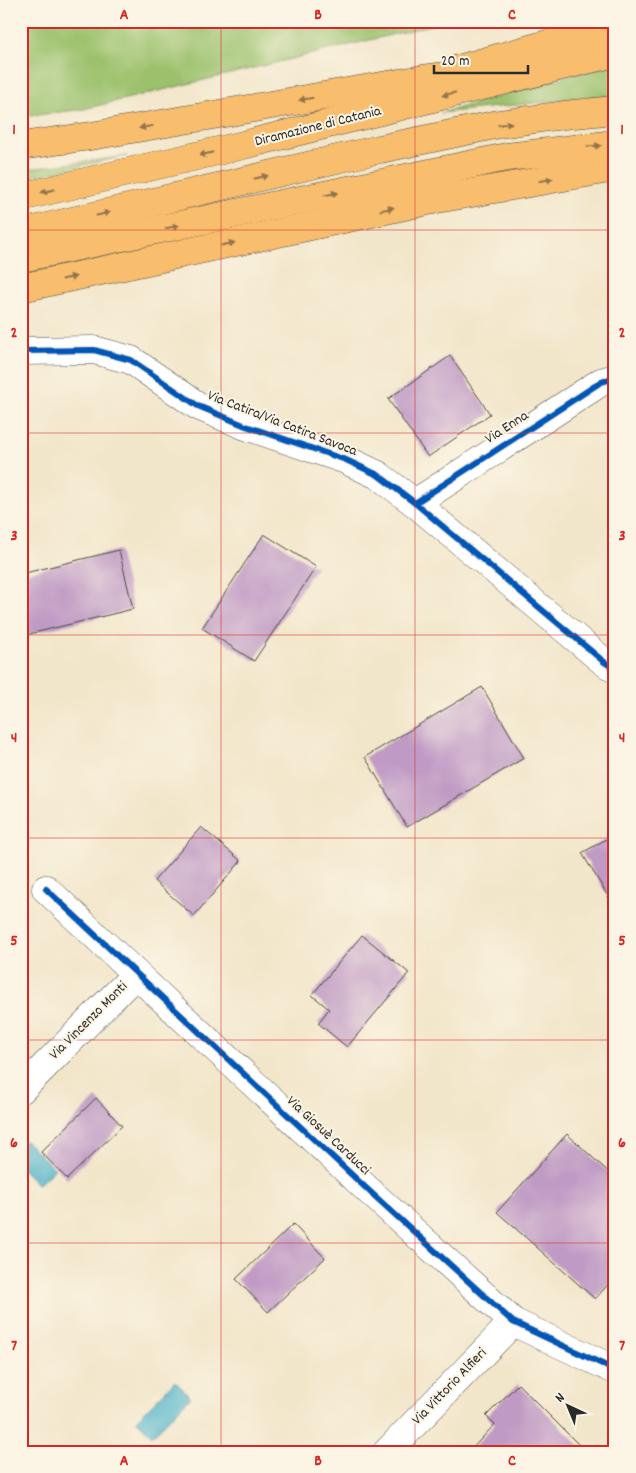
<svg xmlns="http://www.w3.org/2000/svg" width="636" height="1473" font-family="Dekko,sans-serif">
<rect width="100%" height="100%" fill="#fcf5e5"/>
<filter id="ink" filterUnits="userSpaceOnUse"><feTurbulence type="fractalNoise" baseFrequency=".02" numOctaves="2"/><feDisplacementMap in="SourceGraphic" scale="10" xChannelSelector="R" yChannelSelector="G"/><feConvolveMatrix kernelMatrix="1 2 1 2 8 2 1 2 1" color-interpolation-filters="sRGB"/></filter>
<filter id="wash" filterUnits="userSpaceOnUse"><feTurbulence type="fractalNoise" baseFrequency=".0096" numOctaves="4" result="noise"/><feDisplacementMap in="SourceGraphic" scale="20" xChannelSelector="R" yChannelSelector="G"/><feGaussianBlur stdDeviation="1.12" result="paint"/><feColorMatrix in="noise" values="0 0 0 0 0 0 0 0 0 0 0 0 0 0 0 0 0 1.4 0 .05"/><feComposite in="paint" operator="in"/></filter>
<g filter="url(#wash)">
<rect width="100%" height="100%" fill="#f2e6ca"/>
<g fill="#9bc16c" stroke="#63764c">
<path d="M 21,21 L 449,21 L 84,109 L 21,117 Z"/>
<path d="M 615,64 L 615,96 L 590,97 L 441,113 L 568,76 Z"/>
<path d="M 127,156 L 21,179 L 21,170 Z"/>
</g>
<g fill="#4ab0c9" stroke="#3a6e7a">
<path d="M 25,1140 L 55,1169 L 38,1185 L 21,1168 L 21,1144 Z"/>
<path d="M 175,1381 L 191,1397 L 152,1436 L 136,1420 Z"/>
</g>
<g id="blocks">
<g fill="#bf9ac4">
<path d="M 450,356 L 490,414 L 428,457 L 388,399 Z"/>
<path d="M 264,534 L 316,567 L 254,661 L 202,628 Z"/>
<path d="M 119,550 L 133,609 L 21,636 L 21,574 Z"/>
<path d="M 482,687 L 524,758 L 407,827 L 365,757 Z"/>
<path d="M 201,827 L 241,861 L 194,916 L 154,881 Z"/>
<path d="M 615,834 L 615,908 L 582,853 Z"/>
<path d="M 362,935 L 409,973 L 347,1047 L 318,1023 L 329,1009 L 312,995 Z"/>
<path d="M 96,1098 L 122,1126 L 67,1179 L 41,1152 Z"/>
<path d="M 567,1134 L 615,1178 L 615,1277 L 595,1299 L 497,1212 Z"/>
<path d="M 293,1224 L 325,1258 L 268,1312 L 236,1279 Z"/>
<path d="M 518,1384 L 586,1452 L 469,1452 L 495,1424 L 486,1416 Z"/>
</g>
</g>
</g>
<g filter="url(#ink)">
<use href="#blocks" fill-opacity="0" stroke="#494743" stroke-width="1"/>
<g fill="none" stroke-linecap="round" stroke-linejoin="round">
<g stroke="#494743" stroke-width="29">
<g id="minor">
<path d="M 21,351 L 94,350 L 131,360 L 198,406 L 246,426 L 346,460 L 378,475 L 415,503 L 603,661 L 615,669"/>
<path d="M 415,503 L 601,382 L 615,378"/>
<path d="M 46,889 L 136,974"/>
<path d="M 387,1452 L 513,1322"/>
</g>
</g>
<g stroke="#494743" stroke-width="29">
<path id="tertiary" d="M 21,1090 L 136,974 L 367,1189 L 513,1322 L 615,1370"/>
</g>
<g stroke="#494743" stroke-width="29">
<g id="motorway">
<path d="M 455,70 L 615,25"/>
<path d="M 21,146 L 91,136 L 423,79 L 476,72"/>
<path d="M 21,197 L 235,147 L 615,53"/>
<path d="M 21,233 L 380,149 L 499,124 L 564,115 L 615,110"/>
<path d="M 21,258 L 507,157 L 615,144"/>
<path d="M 21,288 L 437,199 L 615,168"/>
</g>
</g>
<use href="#minor" stroke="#fff" stroke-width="28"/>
<use href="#tertiary" stroke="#fff" stroke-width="28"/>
<use href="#motorway" stroke="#f9be6d" stroke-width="28"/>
<g stroke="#fcf5e5" stroke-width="9">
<g id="cycleway">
<path d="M 21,351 L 94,350 L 131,360 L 198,406 L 246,426 L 346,460 L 378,475 L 415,503 L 603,661 L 615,669"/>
<path d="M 415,503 L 601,382 L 615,378"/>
<path d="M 46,889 L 367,1189 L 513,1322 L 615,1370"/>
</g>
</g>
<use href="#cycleway" stroke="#0057b8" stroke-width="6"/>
</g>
<defs><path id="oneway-solid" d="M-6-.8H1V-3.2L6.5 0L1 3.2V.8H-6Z" transform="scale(1.25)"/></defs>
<g fill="#92744c">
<use href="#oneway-solid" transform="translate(449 94) rotate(166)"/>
<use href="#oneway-solid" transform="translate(306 99) rotate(170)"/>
<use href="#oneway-solid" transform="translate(505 124) rotate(-9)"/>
<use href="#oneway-solid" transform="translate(146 127) rotate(170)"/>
<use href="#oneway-solid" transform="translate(594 146) rotate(-6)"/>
<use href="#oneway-solid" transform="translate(206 154) rotate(167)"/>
<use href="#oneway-solid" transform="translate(261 177) rotate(-13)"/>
<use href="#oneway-solid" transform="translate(546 180) rotate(-10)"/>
<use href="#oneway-solid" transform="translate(48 191) rotate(167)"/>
<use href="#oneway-solid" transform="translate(331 194) rotate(-12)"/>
<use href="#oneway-solid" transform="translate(387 209) rotate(-12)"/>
<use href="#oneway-solid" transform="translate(103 214) rotate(-13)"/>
<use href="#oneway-solid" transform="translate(172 227) rotate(-12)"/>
<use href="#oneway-solid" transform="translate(228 244) rotate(-12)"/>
<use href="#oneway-solid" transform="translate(69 278) rotate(-12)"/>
</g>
</g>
<path fill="none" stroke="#d62828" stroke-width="1" stroke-opacity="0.55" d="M 221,21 L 221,1452M 415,21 L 415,1452M 21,230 L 615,230M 21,433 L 615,433M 21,635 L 615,635M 21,838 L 615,838M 21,1040 L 615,1040M 21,1243 L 615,1243"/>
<g text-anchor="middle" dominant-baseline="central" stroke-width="4" stroke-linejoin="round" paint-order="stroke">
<g font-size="15" fill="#2b2b2b" stroke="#fcf5e5">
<text transform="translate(318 127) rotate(-14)">Diramazione di Catania</text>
<text transform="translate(282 424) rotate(21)">Via Catira/Via Catira Savoca</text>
<text transform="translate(507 428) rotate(-33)">Via Enna</text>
<text transform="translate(89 1021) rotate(-45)">Via Vincenzo Monti</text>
<text transform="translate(328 1136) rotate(43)">Via Giosuè Carducci</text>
<text transform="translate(450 1387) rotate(-46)">Via Vittorio Alfieri</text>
</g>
</g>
<rect width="636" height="1473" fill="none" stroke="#fcf5e5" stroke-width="55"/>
<g transform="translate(568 1406) rotate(316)" stroke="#fcf5e5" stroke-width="4" paint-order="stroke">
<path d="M0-4L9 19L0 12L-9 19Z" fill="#2b2b2b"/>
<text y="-8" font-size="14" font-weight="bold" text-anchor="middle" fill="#2b2b2b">N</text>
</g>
<path d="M434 65v8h94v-8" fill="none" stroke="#2b2b2b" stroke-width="2.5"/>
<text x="441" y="65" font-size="15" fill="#2b2b2b" stroke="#fcf5e5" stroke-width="4" paint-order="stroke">20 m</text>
<rect x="28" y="28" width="580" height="1418" fill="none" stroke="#d62828" stroke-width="2"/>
<g font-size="16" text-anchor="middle" font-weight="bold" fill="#d62828">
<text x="124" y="19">A</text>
<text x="318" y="19">B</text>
<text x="512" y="19">C</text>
<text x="14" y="134">1</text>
<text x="622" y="134">1</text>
<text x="14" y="337">2</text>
<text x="622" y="337">2</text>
<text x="14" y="540">3</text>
<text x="622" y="540">3</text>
<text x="14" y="742">4</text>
<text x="622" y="742">4</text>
<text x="14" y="945">5</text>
<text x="622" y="945">5</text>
<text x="14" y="1147">6</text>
<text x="622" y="1147">6</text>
<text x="14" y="1350">7</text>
<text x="622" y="1350">7</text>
<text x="124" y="1465">A</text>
<text x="318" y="1465">B</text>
<text x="512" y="1465">C</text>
</g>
</svg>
